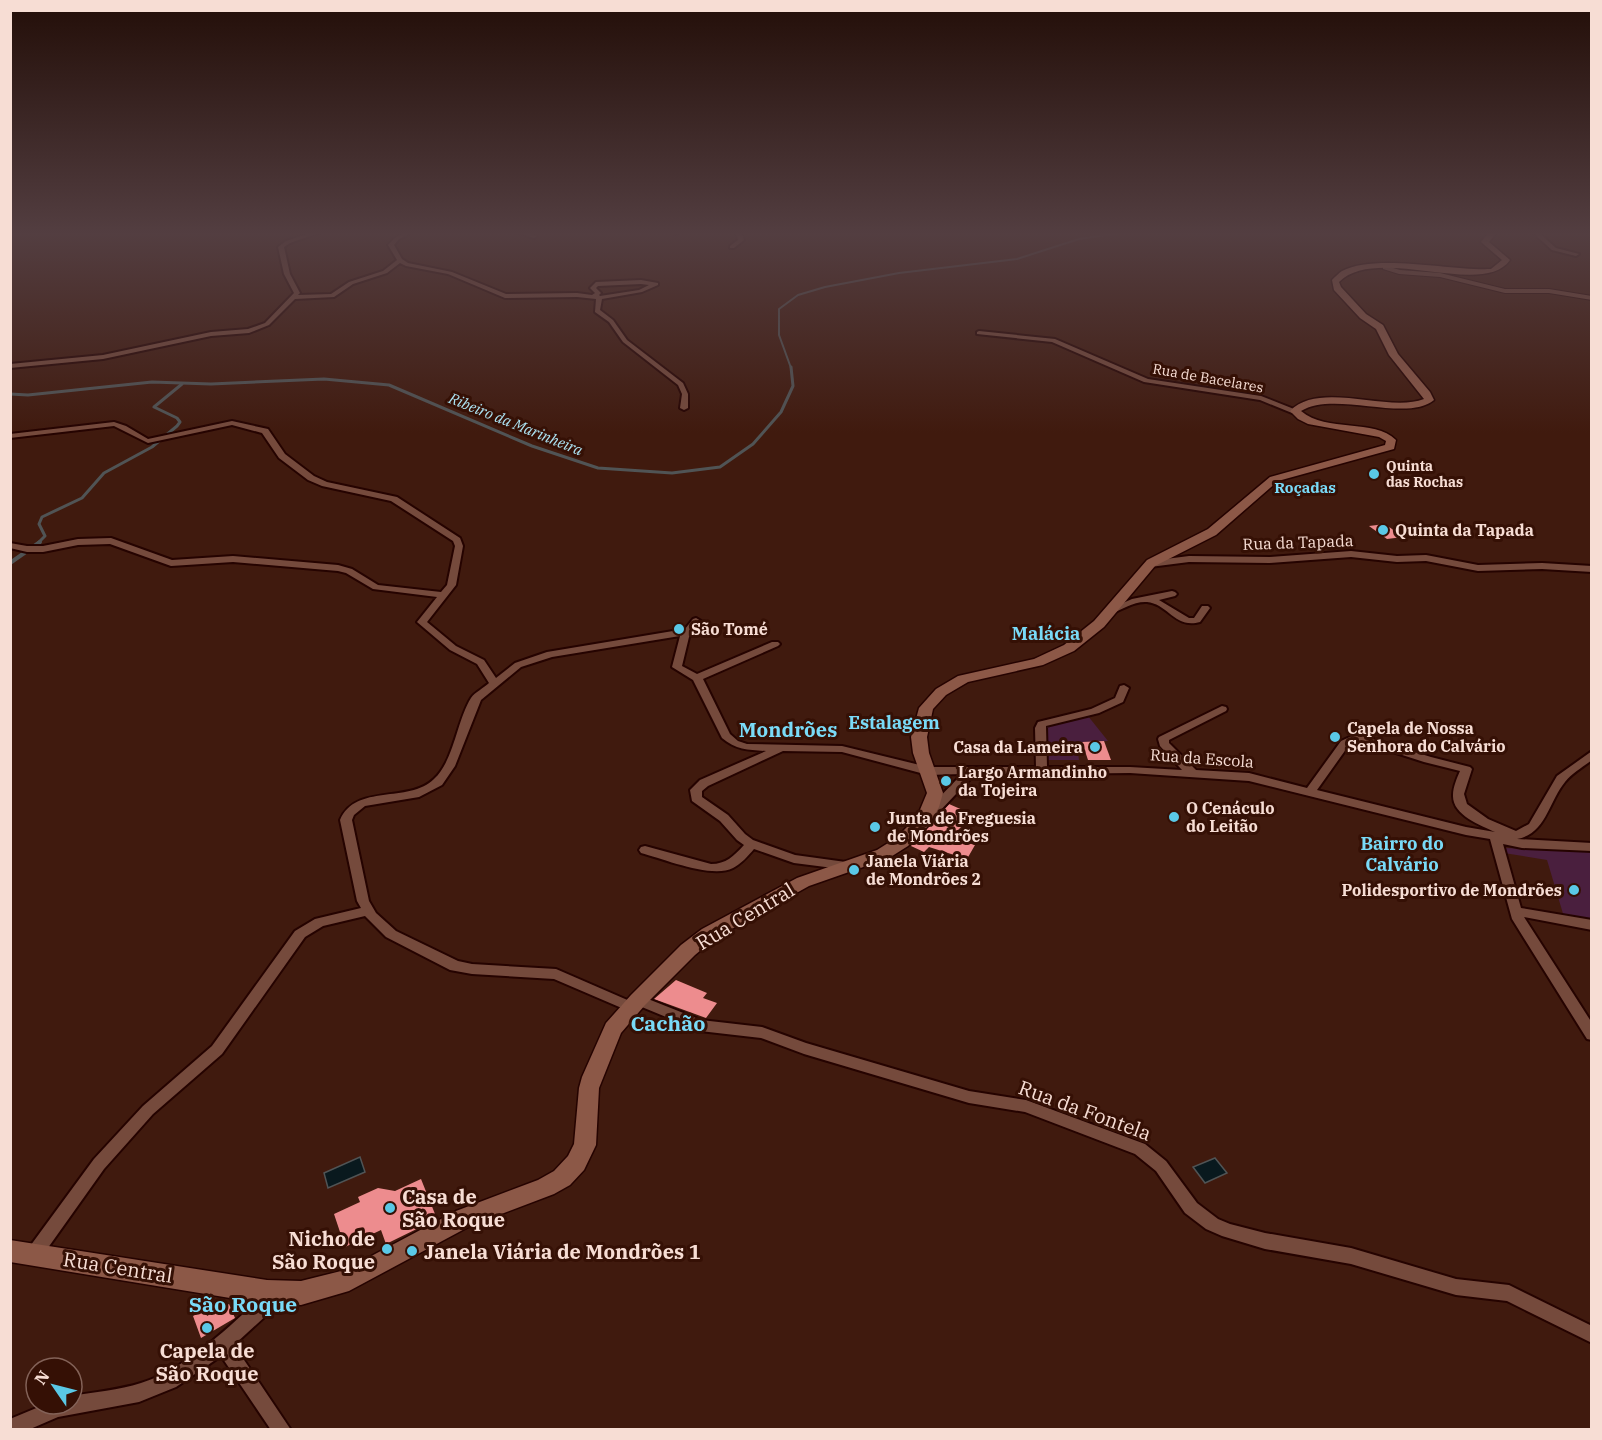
<svg xmlns="http://www.w3.org/2000/svg" width="1602" height="1440" font-family="'IBM Plex Serif',serif">
<rect width="100%" height="100%" fill="#401a0e"/>
<g fill="#4a1f3e">
<path d="M 1088,716 L 1108,741 L 1082,742 L 1086,753 L 1078,753 L 1079,760 L 1047,760 L 1044,727 Z"/>
<path d="M 1502,848 L 1583,850 L 1591,853 L 1591,922 L 1564,917 L 1547,860 L 1504,853 Z"/>
</g>
<g fill="#09191e" stroke="#505455" stroke-width="1.5">
<path d="M 360,1157 L 365,1172 L 328,1188 L 324,1173 Z"/>
<path d="M 1215,1158 L 1227,1173 L 1205,1183 L 1193,1167 Z"/>
</g>
<g fill="none" stroke-linecap="round" stroke-linejoin="round">
<path stroke="#505455" stroke-width="2" d="M 791,368 L 779,335 L 779,309 L 798,295 L 825,287 L 899,273 L 1017,259 L 1079,239 L 1126,232"/>
<g stroke="#505455" stroke-width="3">
<path d="M 10,394 L 28,395 L 152,382 L 211,384 L 324,379 L 389,385 L 532,446 L 598,468 L 672,473 L 720,467 L 753,444 L 781,412 L 793,386 L 791,367"/>
<path d="M 37,544 L 45,536 L 39,524 L 42,517 L 82,498 L 104,473 L 152,447 L 177,426 L 180,422 L 177,418 L 154,407 L 182,384"/>
</g>
<path stroke="#505455" stroke-width="4" d="M 10,563 L 40,542"/>
</g>
<g fill="#ed8c8e">
<path d="M 1385,524 L 1403,537 L 1387,539 L 1369,526 Z"/>
<path d="M 1104,741 L 1111,760 L 1088,760 L 1082,742 Z"/>
<path d="M 949,804 L 965,811 L 955,822 L 962,826 L 950,838 L 975,845 L 967,859 L 929,847 L 924,852 L 911,846 Z"/>
<path d="M 676,980 L 707,993 L 703,998 L 717,1003 L 706,1018 L 654,999 Z"/>
<path d="M 421,1179 L 437,1219 L 386,1244 L 381,1230 L 345,1247 L 334,1214 L 360,1202 L 358,1197 L 378,1188 L 395,1191 Z"/>
<path d="M 229,1304 L 235,1318 L 201,1338 L 193,1316 L 205,1310 L 207,1316 Z"/>
</g>
<g fill="none" stroke-linecap="round" stroke-linejoin="round">
<g stroke="#250300" stroke-width="4">
<g id="minor">
<path d="M 313,232 L 321,232 L 290,243 L 284,247 L 290,274 L 300,293 L 298,295 L 331,294 L 349,282 L 383,271 L 397,260 L 388,245 C 395,237 402,232 413,232 L 399,239 L 394,245 L 402,259 L 408,263 L 452,272 L 506,294 L 577,293 L 592,295 L 595,293 L 590,288 L 596,282 L 641,280 L 658,283 L 658,285 L 642,292 L 602,299 L 600,310 L 613,320 L 627,340 L 683,383 L 688,394 L 688,408 L 684,410 L 680,408 L 682,394 L 678,385 L 623,342 L 609,322 L 595,312 L 596,299 L 577,297 L 505,298 L 448,274 L 406,266 L 400,263 L 387,273 L 353,284 L 334,297 L 295,299 L 269,325 L 249,333 L 211,336 L 103,359 L 10,368 L 10,364 L 103,355 L 211,332 L 248,329 L 265,323 L 294,293 L 284,274 L 278,247 L 286,241 ZM 641,284 L 649,285 L 639,290 L 600,296 L 599,295 L 601,293 L 596,288 L 598,286 Z"/>
<path d="M 516,232 L 524,232 L 537,236 L 534,238 Z"/>
<path d="M 673,232 L 677,232 L 678,233 L 675,235 Z"/>
<path d="M 736,232 L 741,232 L 744,240 L 734,248 L 730,248 L 730,246 L 738,240 Z"/>
<path d="M 1532,232 L 1538,232 L 1556,248 L 1579,254 L 1576,256 L 1552,250 Z"/>
<path d="M 979,331 L 1055,339 L 1148,379 L 1261,396 L 1299,411 L 1292,413 L 1260,400 L 1144,382 L 1052,342 L 977,334 L 977,332 Z"/>
<path d="M 232,421 L 268,429 L 285,454 L 314,476 L 327,482 L 397,497 L 460,538 L 463,546 L 456,585 L 427,622 L 456,646 L 484,660 L 496,678 L 515,663 L 547,652 L 685,629 L 693,619 L 696,618 L 701,621 L 689,637 L 682,666 L 697,674 L 772,642 L 778,642 L 780,644 L 778,646 L 703,679 L 730,734 L 738,741 L 747,744 L 842,746 L 928,767 L 1036,767 L 1035,728 L 1038,722 L 1091,709 L 1115,698 L 1120,686 L 1124,685 L 1129,688 L 1123,702 L 1099,713 L 1046,726 L 1047,767 L 1130,767 L 1182,770 L 1160,746 L 1158,739 L 1159,737 L 1222,706 L 1226,707 L 1227,709 L 1226,711 L 1169,740 L 1169,743 L 1196,770 L 1249,773 L 1307,788 L 1341,741 L 1352,736 L 1363,736 L 1431,757 L 1470,767 L 1472,769 L 1464,794 L 1467,804 L 1488,819 L 1516,831 L 1529,824 L 1557,776 L 1592,751 L 1592,760 C 1583,767 1572,773 1565,782 C 1549,801 1546,834 1517,839 L 1592,843 L 1592,851 L 1522,848 L 1503,844 L 1521,908 L 1592,920 L 1592,930 L 1524,917 L 1592,1023 L 1592,1040 L 1587,1039 L 1512,919 L 1490,839 L 1466,835 L 1249,781 L 1130,773 L 1046,774 L 1042,776 L 1038,774 L 975,774 L 936,815 L 928,815 L 926,812 L 928,809 L 962,774 L 928,775 L 842,752 L 783,751 L 708,786 L 702,791 L 702,797 L 728,815 L 745,834 L 753,840 L 795,855 L 853,863 L 855,866 L 853,869 L 849,870 L 794,863 L 754,849 C 748,856 741,864 733,868 C 712,879 664,859 641,853 L 639,850 L 641,847 L 645,846 L 711,864 C 726,864 734,856 744,845 L 737,840 L 720,821 L 692,801 L 690,790 L 700,780 L 766,751 C 749,750 736,750 722,738 L 693,680 L 672,667 L 680,636 L 552,657 L 521,667 L 481,700 L 455,766 L 442,785 L 419,797 L 365,806 L 354,815 L 352,820 L 369,901 L 376,913 L 396,931 L 458,961 L 472,964 L 556,969 L 632,1002 L 633,996 L 638,995 L 701,1020 L 762,1027 L 806,1043 L 969,1091 L 1026,1100 L 1145,1144 L 1166,1161 L 1197,1203 L 1218,1219 L 1230,1224 L 1265,1233 L 1351,1248 L 1456,1279 L 1509,1285 L 1592,1326 L 1592,1343 L 1507,1301 L 1456,1295 L 1351,1264 L 1265,1249 L 1222,1236 L 1206,1229 L 1185,1213 L 1156,1171 L 1135,1154 L 1025,1112 L 969,1103 L 804,1054 L 761,1038 L 700,1031 L 637,1005 L 636,1011 L 631,1012 L 554,979 L 472,974 L 450,970 L 386,937 L 365,916 L 323,926 L 305,937 L 222,1054 L 153,1114 L 104,1169 L 40,1259 L 34,1262 L 28,1259 L 26,1254 L 28,1249 L 94,1159 L 143,1106 L 212,1046 L 295,931 L 315,919 L 361,908 L 357,901 L 340,820 C 356,783 408,804 434,779 C 454,761 457,720 471,698 C 475,692 484,688 489,683 L 477,664 L 450,650 L 417,622 L 437,597 L 373,589 L 346,573 L 338,571 L 233,562 L 171,566 L 110,544 L 78,545 L 43,552 L 27,552 L 10,548 L 10,543 L 27,546 L 43,546 L 78,539 L 111,538 L 172,560 L 233,556 L 338,565 L 352,569 L 378,585 L 441,592 L 447,585 L 455,546 L 453,541 L 391,501 L 322,486 L 308,480 L 279,458 L 262,433 L 232,425 L 148,443 L 114,426 L 10,438 L 10,434 L 114,422 L 126,426 L 148,439 ZM 1354,742 L 1362,742 L 1424,762 L 1460,771 C 1457,778 1453,787 1453,795 C 1452,815 1480,825 1495,832 L 1466,827 L 1317,790 L 1349,745 Z"/>
<path d="M 1351,551 L 1397,556 L 1426,555 L 1478,565 L 1542,563 L 1592,566 L 1592,572 L 1542,569 L 1478,571 L 1426,561 L 1397,562 L 1351,557 L 1270,563 L 1189,562 L 1150,567 L 1146,564 L 1150,561 L 1189,556 L 1270,557 Z"/>
<path d="M 1172,591 L 1175,592 L 1177,594 L 1175,596 L 1159,600 L 1189,618 L 1194,618 L 1202,606 L 1208,606 L 1210,608 L 1200,622 C 1175,629 1168,604 1147,602 C 1134,601 1122,610 1110,614 L 1105,611 L 1132,599 Z"/>
<path d="M 277,1286 L 283,1288 L 285,1294 L 283,1300 L 234,1345 L 291,1430 L 271,1430 L 221,1356 L 176,1387 L 139,1402 L 58,1417 L 28,1430 L 10,1430 L 10,1419 L 46,1404 L 72,1404 L 72,1396 C 94,1392 119,1390 141,1383 C 189,1368 234,1322 271,1288 Z"/>
</g>
</g>
<g stroke="#250300" stroke-width="2">
<path id="tertiary" d="M 1383,265 L 1400,270 L 1440,273 L 1505,289 L 1549,289 L 1592,296 L 1592,300 L 1549,293 L 1505,293 L 1440,277 L 1399,274 L 1383,269 Z"/>
</g>
<g stroke="#250300" stroke-width="3">
<path id="secondary" d="M 1489,232 L 1497,232 L 1489,242 L 1510,260 C 1483,299 1377,244 1339,282 L 1341,287 L 1366,314 L 1383,325 L 1398,354 L 1430,392 L 1434,400 C 1407,423 1334,390 1301,411 C 1327,433 1374,418 1396,440 L 1394,449 L 1278,481 L 1216,535 L 1155,566 L 1104,627 L 1074,651 L 1043,665 L 968,682 L 946,695 L 933,709 L 927,737 L 929,753 L 943,793 L 939,807 L 929,825 L 908,846 L 889,858 L 809,886 L 714,939 L 695,955 L 645,1005 L 621,1033 L 599,1088 L 596,1145 L 584,1170 L 570,1185 L 554,1194 L 472,1225 L 349,1291 L 301,1305 L 267,1304 L 10,1262 L 10,1240 L 267,1280 L 301,1281 L 345,1270 L 456,1211 L 538,1180 L 554,1171 L 568,1156 L 574,1144 L 579,1088 L 582,1077 L 606,1023 L 631,995 L 681,945 L 702,929 L 797,878 L 877,850 L 896,838 L 917,817 L 927,793 L 913,753 L 911,737 L 919,708 L 936,689 L 958,676 L 1034,659 L 1064,645 L 1094,621 L 1147,560 L 1208,529 L 1270,477 L 1385,445 L 1386,441 L 1379,437 L 1308,424 L 1298,419 L 1290,411 C 1320,380 1388,413 1424,399 L 1389,355 L 1376,329 L 1360,318 L 1334,290 L 1332,280 C 1335,277 1339,273 1342,271 C 1376,253 1451,271 1491,269 L 1502,260 L 1481,242 Z"/>
</g>
<use href="#minor" fill="#754a3c" fill-rule="evenodd"/>
<use href="#tertiary" fill="#754a3c" fill-rule="evenodd"/>
<use href="#secondary" fill="#8c5847" fill-rule="evenodd"/>
</g>
<linearGradient id="sky" x2="0" y2="1"><stop stop-color="#230e08"/><stop offset="0.54" stop-color="#533e41"/><stop offset="1" stop-color="#533e41" stop-opacity="0"/></linearGradient>
<rect width="1602" height="433" fill="url(#sky)"/>
<g fill="#5ac8e6" stroke="#351005" stroke-width="2">
<circle cx="1374" cy="474" r="6"/>
<circle cx="1383" cy="530" r="6"/>
<circle cx="679" cy="629" r="6"/>
<circle cx="1335" cy="737" r="6"/>
<circle cx="1095" cy="747" r="6"/>
<circle cx="946" cy="781" r="6"/>
<circle cx="1174" cy="817" r="6"/>
<circle cx="875" cy="827" r="6"/>
<circle cx="854" cy="870" r="6"/>
<circle cx="1574" cy="890" r="6"/>
<circle cx="390" cy="1208" r="6"/>
<circle cx="387" cy="1249" r="6"/>
<circle cx="412" cy="1251" r="6"/>
<circle cx="207" cy="1328" r="6"/>
</g>
<g text-anchor="middle" dominant-baseline="central" stroke-width="6" stroke-linejoin="round" paint-order="stroke">
<g font-size="14" fill="#f7ddd4" stroke="#351005">
<text transform="translate(1208 378) rotate(10)">Rua de Bacelares</text>
</g>
<g font-size="14" font-weight="bold" fill="#f7ddd4" stroke="#351005" text-anchor="start">
<text x="1386" y="466">Quinta<tspan x="1386" dy="16">das Rochas</tspan></text>
</g>
<g font-size="15" font-style="italic" fill="#ace2f2" stroke="#351005">
<text transform="translate(516 424) rotate(22)">Ribeiro da Marinheira</text>
</g>
<g font-size="15" font-weight="bold" fill="#79daf7" stroke="#351005">
<text x="1305" y="487">Roçadas</text>
</g>
<g font-size="16" font-weight="bold" fill="#f7ddd4" stroke="#351005" text-anchor="start">
<text x="1395" y="530">Quinta da Tapada</text>
<text x="691" y="629">São Tomé</text>
<text x="1347" y="728">Capela de Nossa<tspan x="1347" dy="18">Senhora do Calvário</tspan></text>
<text x="1083" y="747" text-anchor="end">Casa da Lameira</text>
<text x="958" y="772">Largo Armandinho<tspan x="958" dy="18">da Tojeira</tspan></text>
<text x="1186" y="808">O Cenáculo<tspan x="1186" dy="18">do Leitão</tspan></text>
<text x="887" y="818">Junta de Freguesia<tspan x="887" dy="18">de Mondrões</tspan></text>
<text x="866" y="861">Janela Viária<tspan x="866" dy="18">de Mondrões 2</tspan></text>
<text x="1562" y="890" text-anchor="end">Polidesportivo de Mondrões</text>
</g>
<g font-size="16" fill="#f7ddd4" stroke="#351005">
<text transform="translate(1298 542) rotate(-2)">Rua da Tapada</text>
<text transform="translate(1202 758) rotate(4)">Rua da Escola</text>
</g>
<g font-size="18" font-weight="bold" fill="#79daf7" stroke="#351005">
<text x="1046" y="633">Malácia</text>
<text x="894" y="722">Estalagem</text>
<text x="1402" y="843">Bairro do<tspan x="1402" dy="21">Calvário</tspan></text>
</g>
<g font-size="20" font-weight="bold" fill="#79daf7" stroke="#351005">
<text x="788" y="729">Mondrões</text>
</g>
<g font-size="20" fill="#f7ddd4" stroke="#351005">
<text transform="translate(745 916) rotate(-31)">Rua Central</text>
<text transform="translate(1085 1110) rotate(20)">Rua da Fontela</text>
<text transform="translate(118 1267) rotate(9)">Rua Central</text>
</g>
<g font-size="20" font-weight="bold" fill="#f7ddd4" stroke="#351005" text-anchor="start">
<text x="402" y="1196">Casa de<tspan x="402" dy="23">São Roque</tspan></text>
<text x="375" y="1238" text-anchor="end">Nicho de<tspan x="375" dy="23">São Roque</tspan></text>
<text x="424" y="1251">Janela Viária de Mondrões 1</text>
<text x="207" y="1350" text-anchor="middle">Capela de<tspan x="207" dy="23">São Roque</tspan></text>
</g>
<g font-size="21" font-weight="bold" fill="#79daf7" stroke="#351005">
<text x="668" y="1023">Cachão</text>
<text x="243" y="1304">São Roque</text>
</g>
</g>
<rect width="1602" height="1440" fill="none" stroke="#f7ddd4" stroke-width="24"/>
<g transform="translate(54 1386) rotate(305)"><circle r="28" fill="#351005" stroke="#836258" stroke-width="1.5"/>
<path d="M0-4.5L10 22L0 15L-10 22Z" fill="#5ac8e6"/>
<text y="-9" font-size="16" font-weight="bold" text-anchor="middle" fill="#f7ddd4">N</text>
</g>
</svg>
